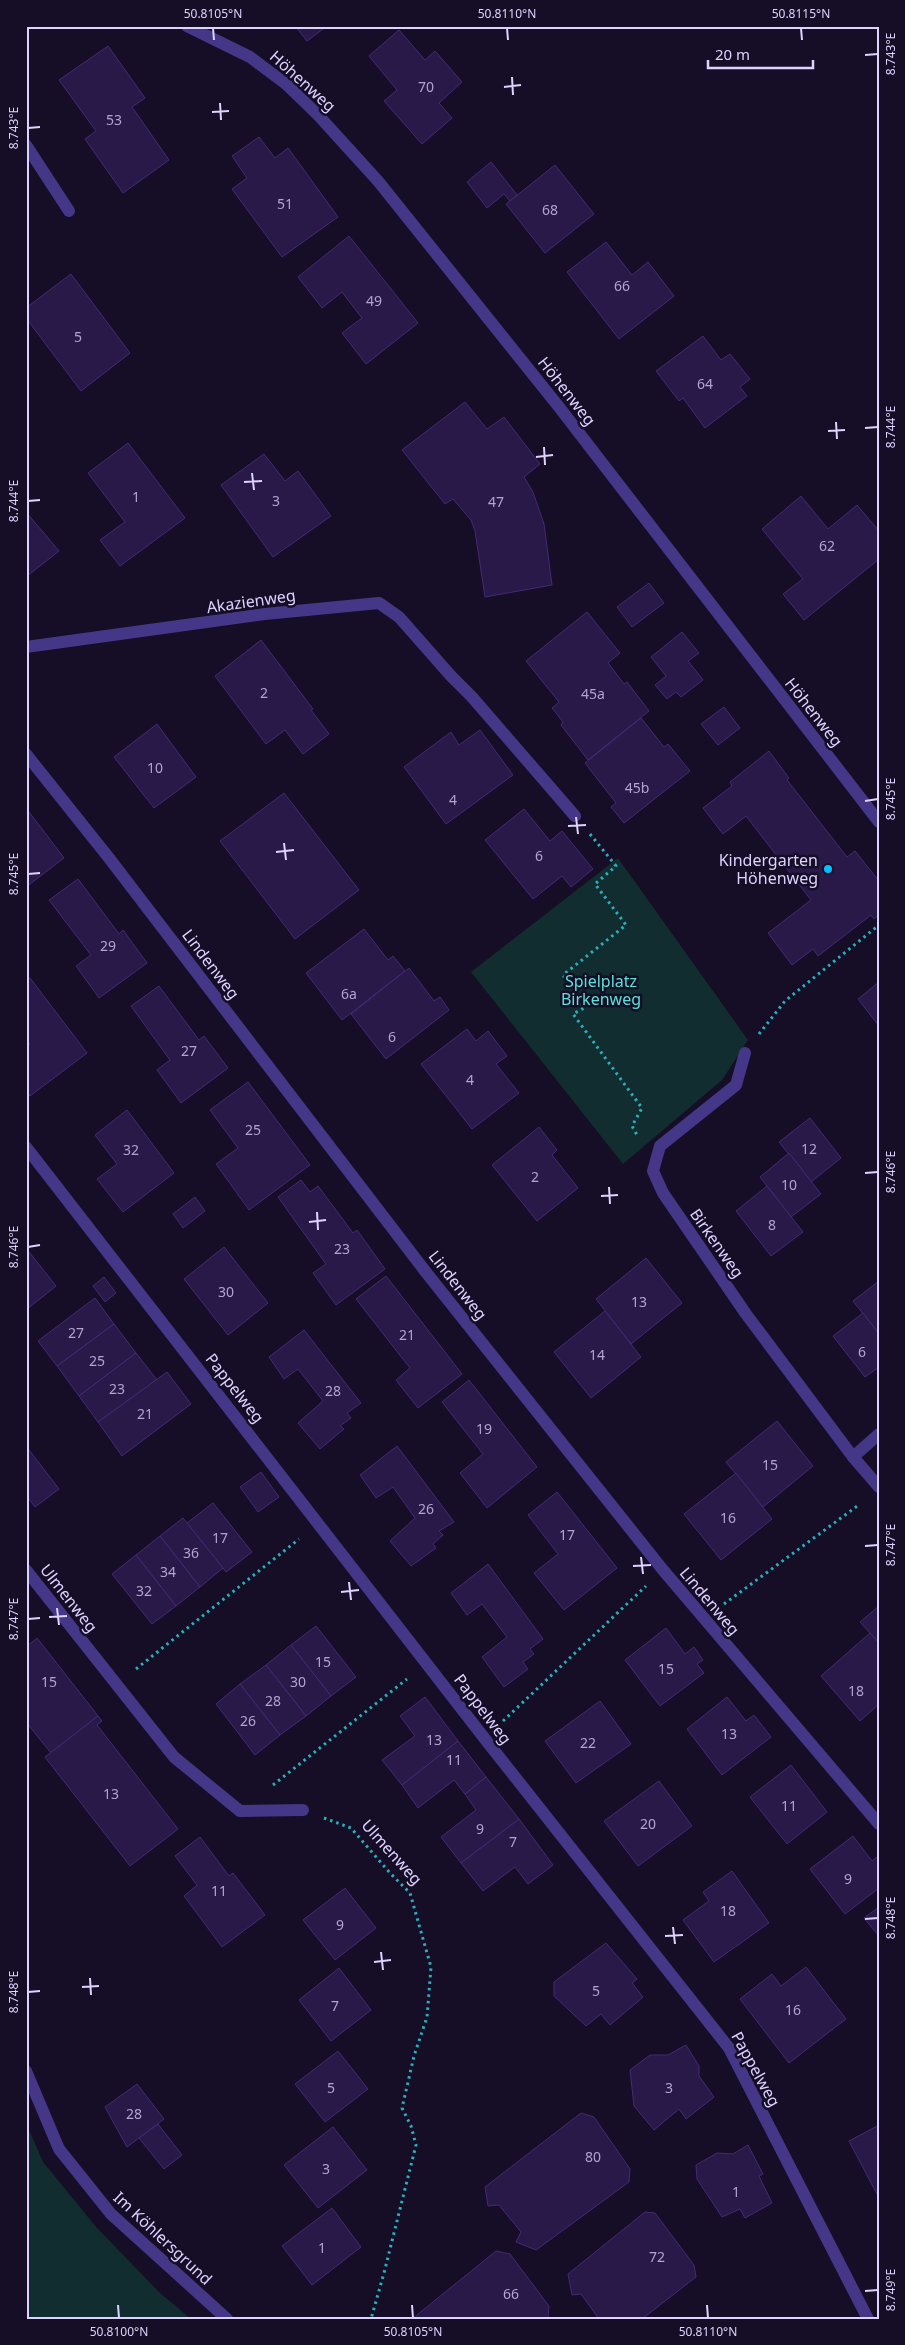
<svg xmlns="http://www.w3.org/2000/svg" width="905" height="2345" font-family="'Noto Sans',sans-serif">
<rect width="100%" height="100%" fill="#150e26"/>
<g fill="#112d30">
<path d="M 618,858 L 748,1040 L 722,1080 L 623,1164 L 471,972 Z"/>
<path d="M 26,2123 L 43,2162 L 97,2228 L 160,2293 L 191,2319 L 26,2319 Z"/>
</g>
<g fill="#291948" stroke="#442a75">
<path d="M 295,26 L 327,26 L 307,41 Z"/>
<path d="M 399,30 L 425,60 L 435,51 L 462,82 L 439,103 L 452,118 L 422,144 L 384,101 L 397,90 L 369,56 Z"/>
<path d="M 108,46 L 145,98 L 132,107 L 169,160 L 123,193 L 85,139 L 96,131 L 59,80 Z"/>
<path d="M 259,137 L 275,158 L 288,148 L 338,217 L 282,257 L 232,189 L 247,178 L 232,156 Z"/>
<path d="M 491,162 L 517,195 L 510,201 L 504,194 L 487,208 L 467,182 Z"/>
<path d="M 555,165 L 594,214 L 545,253 L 506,204 Z"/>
<path d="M 349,236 L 418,323 L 366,364 L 342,333 L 362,318 L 342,292 L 322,308 L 298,277 Z"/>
<path d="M 606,242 L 632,275 L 648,262 L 674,296 L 619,339 L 567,272 Z"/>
<path d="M 71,274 L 130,353 L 81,391 L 26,318 L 26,308 Z"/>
<path d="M 703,336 L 721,360 L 730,354 L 750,379 L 740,387 L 747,396 L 705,428 L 683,398 L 679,401 L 656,371 Z"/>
<path d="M 465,402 L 487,429 L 504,417 L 540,464 L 524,477 L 533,492 L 544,524 L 552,585 L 485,597 L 475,531 L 471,520 L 453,499 L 445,504 L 402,450 Z"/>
<path d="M 128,443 L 185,518 L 120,566 L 100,540 L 125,522 L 88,473 Z"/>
<path d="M 264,454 L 285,481 L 298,471 L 331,516 L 273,557 L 221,485 Z"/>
<path d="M 801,496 L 828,529 L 857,505 L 879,531 L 879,559 L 804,620 L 783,594 L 803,579 L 762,529 Z"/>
<path d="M 26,512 L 59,551 L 26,577 Z"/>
<path d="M 649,583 L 664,603 L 632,627 L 617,607 Z"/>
<path d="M 587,612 L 620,653 L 608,663 L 624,684 L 627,682 L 649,711 L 588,760 L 561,725 L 563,722 L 552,708 L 559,702 L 526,661 Z"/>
<path d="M 682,632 L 699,653 L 688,661 L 703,680 L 681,697 L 676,692 L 667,699 L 655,685 L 666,676 L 651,657 Z"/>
<path d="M 261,640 L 313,709 L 311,710 L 329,734 L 303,754 L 285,730 L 266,744 L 215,676 Z"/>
<path d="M 724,707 L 740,728 L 718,745 L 701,724 Z"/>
<path d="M 641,718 L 664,747 L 668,744 L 690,771 L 624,823 L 611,807 L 616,803 L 585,763 Z"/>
<path d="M 157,724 L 196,777 L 154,808 L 114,757 Z"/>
<path d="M 480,730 L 513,775 L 446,824 L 404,767 L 451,732 L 459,745 Z"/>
<path d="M 769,751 L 789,778 L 787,780 L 847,857 L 855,851 L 879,881 L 879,915 L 874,919 L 871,915 L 818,956 L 813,949 L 792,965 L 768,933 L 811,900 L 746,816 L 723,834 L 703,808 L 732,786 L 730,782 Z"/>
<path d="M 284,793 L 359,890 L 295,939 L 220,841 Z"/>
<path d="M 26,808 L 64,858 L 26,887 Z"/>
<path d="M 524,809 L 550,841 L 562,831 L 593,869 L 571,887 L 562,876 L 533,899 L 485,840 Z"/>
<path d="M 78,879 L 119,934 L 123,930 L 147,963 L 99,998 L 76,966 L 91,955 L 49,900 Z"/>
<path d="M 364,929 L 388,960 L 393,956 L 405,971 L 342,1020 L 306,973 Z"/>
<path d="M 409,968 L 434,1001 L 440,997 L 449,1010 L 386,1059 L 351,1014 Z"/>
<path d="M 30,978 L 87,1053 L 30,1096 L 26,1091 L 26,1046 L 30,1044 L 26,1039 L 26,981 Z"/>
<path d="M 879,982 L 879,1026 L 858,999 Z"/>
<path d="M 159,986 L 199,1040 L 204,1036 L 228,1068 L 181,1103 L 157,1070 L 170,1060 L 131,1006 Z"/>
<path d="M 467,1029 L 476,1041 L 488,1031 L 507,1056 L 496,1064 L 519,1093 L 472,1129 L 421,1064 Z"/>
<path d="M 248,1082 L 310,1165 L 249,1210 L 216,1164 L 238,1148 L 210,1110 Z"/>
<path d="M 127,1110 L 174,1173 L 123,1212 L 97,1179 L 117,1164 L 95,1135 Z"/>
<path d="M 810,1118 L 841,1158 L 811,1182 L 779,1142 Z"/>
<path d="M 539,1127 L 557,1150 L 552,1155 L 578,1188 L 537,1221 L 492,1165 Z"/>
<path d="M 789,1153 L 821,1194 L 791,1217 L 760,1177 Z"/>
<path d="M 301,1180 L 310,1192 L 318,1186 L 353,1233 L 357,1230 L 385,1269 L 336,1305 L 313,1273 L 326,1264 L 278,1197 Z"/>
<path d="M 767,1186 L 803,1232 L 771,1256 L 736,1211 Z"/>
<path d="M 195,1197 L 205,1211 L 183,1228 L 173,1214 Z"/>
<path d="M 224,1247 L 268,1303 L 228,1335 L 184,1279 Z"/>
<path d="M 26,1248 L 56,1286 L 26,1310 Z"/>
<path d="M 646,1258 L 682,1303 L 631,1344 L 596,1299 Z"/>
<path d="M 386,1276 L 462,1374 L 418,1408 L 396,1380 L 410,1368 L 356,1299 Z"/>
<path d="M 104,1277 L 116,1293 L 105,1302 L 93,1286 Z"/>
<path d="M 879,1281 L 879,1334 L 853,1301 Z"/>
<path d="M 95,1298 L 114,1324 L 57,1366 L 38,1341 Z"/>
<path d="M 605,1311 L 641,1357 L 591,1398 L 554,1352 Z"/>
<path d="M 863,1313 L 879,1334 L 879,1367 L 865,1377 L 833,1336 Z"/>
<path d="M 114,1324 L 136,1353 L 79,1396 L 57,1366 Z"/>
<path d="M 304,1330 L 361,1403 L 347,1413 L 351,1418 L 340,1426 L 344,1429 L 320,1449 L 298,1423 L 323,1401 L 298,1369 L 284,1379 L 269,1357 Z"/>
<path d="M 136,1353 L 157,1380 L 98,1422 L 79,1396 Z"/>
<path d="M 167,1372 L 191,1404 L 122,1456 L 98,1422 Z"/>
<path d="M 469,1380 L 537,1467 L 487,1508 L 460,1473 L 483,1454 L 442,1402 Z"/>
<path d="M 777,1421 L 813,1466 L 763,1507 L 726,1462 Z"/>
<path d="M 26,1446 L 59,1489 L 35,1507 L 26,1495 Z"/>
<path d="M 397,1446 L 454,1522 L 439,1531 L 443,1535 L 433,1544 L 436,1548 L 411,1566 L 390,1541 L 415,1518 L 393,1487 L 376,1498 L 360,1475 Z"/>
<path d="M 261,1472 L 279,1497 L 258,1512 L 240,1487 Z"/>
<path d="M 736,1473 L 772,1519 L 721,1560 L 684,1514 Z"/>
<path d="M 557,1492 L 617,1568 L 564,1610 L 534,1573 L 558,1554 L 528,1515 Z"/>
<path d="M 213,1503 L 252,1552 L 226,1572 L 187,1523 Z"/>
<path d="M 183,1518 L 223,1568 L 200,1587 L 160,1536 Z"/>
<path d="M 160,1536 L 200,1587 L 176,1606 L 136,1555 Z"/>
<path d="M 136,1555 L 176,1606 L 152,1624 L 112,1574 Z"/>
<path d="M 488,1564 L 543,1639 L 530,1649 L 534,1654 L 523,1662 L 528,1669 L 504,1687 L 482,1657 L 507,1637 L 482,1604 L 467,1615 L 451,1593 Z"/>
<path d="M 879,1606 L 879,1643 L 860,1622 Z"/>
<path d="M 316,1626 L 356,1677 L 331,1696 L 291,1645 Z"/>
<path d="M 666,1628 L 685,1654 L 694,1647 L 703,1660 L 697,1664 L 704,1673 L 660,1706 L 625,1660 Z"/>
<path d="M 870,1633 L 879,1643 L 879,1704 L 860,1721 L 821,1676 Z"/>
<path d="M 37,1638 L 98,1716 L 51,1753 L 26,1722 L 26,1647 Z"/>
<path d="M 291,1645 L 331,1696 L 306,1716 L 266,1665 Z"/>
<path d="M 266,1665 L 306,1716 L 280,1735 L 240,1684 Z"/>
<path d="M 240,1684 L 280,1735 L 255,1755 L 216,1704 Z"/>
<path d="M 425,1697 L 458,1741 L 402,1785 L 382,1760 L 415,1736 L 400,1716 Z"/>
<path d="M 727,1697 L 746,1721 L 754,1715 L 771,1737 L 722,1775 L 687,1729 Z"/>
<path d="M 600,1701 L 631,1744 L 576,1783 L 545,1741 Z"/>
<path d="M 98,1716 L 102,1721 L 97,1725 L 178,1829 L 130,1866 L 45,1757 Z"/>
<path d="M 458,1741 L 486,1777 L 465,1794 L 454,1780 L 418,1808 L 402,1785 Z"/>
<path d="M 791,1765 L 827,1812 L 787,1844 L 750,1797 Z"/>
<path d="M 486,1777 L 519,1819 L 461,1863 L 441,1837 L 476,1810 L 465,1794 Z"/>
<path d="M 659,1781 L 692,1826 L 638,1866 L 604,1821 Z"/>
<path d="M 519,1819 L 553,1865 L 528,1884 L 515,1867 L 483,1891 L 461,1863 Z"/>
<path d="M 853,1836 L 872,1861 L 877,1857 L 879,1858 L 879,1888 L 845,1914 L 810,1869 Z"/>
<path d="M 200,1837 L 229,1876 L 233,1873 L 265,1915 L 222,1947 L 184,1896 L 197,1885 L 175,1856 Z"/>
<path d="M 732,1871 L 769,1923 L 714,1962 L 683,1920 L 709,1901 L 703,1892 Z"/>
<path d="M 345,1888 L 376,1928 L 335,1960 L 303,1920 Z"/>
<path d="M 879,1907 L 879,1936 L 864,1918 Z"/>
<path d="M 606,1943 L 637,1979 L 632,1983 L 643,1997 L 610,2025 L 601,2014 L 586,2026 L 554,1996 L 554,1982 Z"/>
<path d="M 806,1967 L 846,2019 L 789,2063 L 740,1999 L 772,1974 L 781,1986 Z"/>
<path d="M 339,1968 L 371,2010 L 331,2041 L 299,2000 Z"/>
<path d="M 686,2045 L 699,2066 L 699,2076 L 714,2097 L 686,2119 L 679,2109 L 654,2130 L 634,2106 L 630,2070 L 650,2055 L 668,2055 Z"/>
<path d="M 338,2051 L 368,2089 L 325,2122 L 295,2084 Z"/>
<path d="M 137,2084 L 164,2119 L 127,2147 L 105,2107 Z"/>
<path d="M 581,2113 L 594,2117 L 630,2169 L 629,2182 L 536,2250 L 516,2242 L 521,2232 L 499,2205 L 488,2206 L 485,2187 Z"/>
<path d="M 158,2124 L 182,2155 L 164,2169 L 139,2138 Z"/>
<path d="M 879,2125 L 879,2198 L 849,2141 Z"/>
<path d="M 333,2127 L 367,2170 L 318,2208 L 284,2165 Z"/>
<path d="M 748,2145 L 763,2174 L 759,2176 L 772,2203 L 745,2218 L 740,2209 L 722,2217 L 697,2179 L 696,2165 L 717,2153 L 733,2154 Z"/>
<path d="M 332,2208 L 361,2247 L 312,2285 L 282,2246 Z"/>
<path d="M 645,2212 L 655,2213 L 694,2265 L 696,2277 L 642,2319 L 599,2319 L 581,2294 L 572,2295 L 568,2274 Z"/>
<path d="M 496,2251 L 510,2254 L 549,2306 L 548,2318 L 412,2319 Z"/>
</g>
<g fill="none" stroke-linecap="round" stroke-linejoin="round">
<g stroke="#2ab0bc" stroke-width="3" stroke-dasharray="2.5 4" stroke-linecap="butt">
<path d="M 590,834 L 616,866 L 595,884 L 626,925 L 563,975 L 584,1008 L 573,1014 L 642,1108 L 632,1126 L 638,1137"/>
<path d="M 759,1034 L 785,1001 L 879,925"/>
<path d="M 724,1604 L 860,1504"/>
<path d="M 136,1669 L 299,1539"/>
<path d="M 503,1721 L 646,1586"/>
<path d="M 273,1785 L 407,1679"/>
<path d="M 324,1818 L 351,1828 L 390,1873 L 410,1893 L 431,1967 L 427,2017 L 414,2056 L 402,2108 L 411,2126 L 416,2145 L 384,2273 L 371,2319"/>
</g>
<path stroke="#453787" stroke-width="12" d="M 451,676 L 472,697 L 575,816"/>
<g stroke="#453787" stroke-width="12">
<path d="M 187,26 L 250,57 L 286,84 L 318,115 L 378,181 L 559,407 L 879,822"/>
<path d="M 26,145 L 69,211"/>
<path d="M 26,647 L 265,614 L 379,603 L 399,617 L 451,676"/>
<path d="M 26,754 L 109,858 L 425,1271 L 663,1570 L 879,1824"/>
<path d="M 745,1053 L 736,1085 L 660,1146 L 653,1171 L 663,1193 L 746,1314 L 853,1457"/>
<path d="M 26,1147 L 485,1739 L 729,2048 L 868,2319"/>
<path d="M 879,1434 L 853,1457 L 879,1487"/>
<path d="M 26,1570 L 174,1757 L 240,1811 L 303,1810"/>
<path d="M 26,2071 L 59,2149 L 111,2214 L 227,2319"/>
</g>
</g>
<path fill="none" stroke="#ded3ff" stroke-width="2" d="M 213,28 L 214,40M 507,28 L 508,40M 801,28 L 802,40M 865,55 L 878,54M 512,77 L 513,95M 504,87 L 521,85M 220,103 L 221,120M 212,112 L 229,111M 28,128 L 40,127M 836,422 L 837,439M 865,428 L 878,427M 828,431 L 845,430M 544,447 L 545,465M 536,457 L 553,455M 252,473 L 254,490M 244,482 L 262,481M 28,501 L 40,500M 865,801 L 878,799M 576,817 L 578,834M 568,826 L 586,825M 284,843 L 286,860M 276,852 L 294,850M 28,874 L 40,873M 865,1173 L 878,1172M 609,1187 L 610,1204M 601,1196 L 618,1195M 317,1212 L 318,1230M 309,1222 L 326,1220M 28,1247 L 40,1245M 865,1546 L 878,1545M 641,1557 L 643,1574M 633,1566 L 651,1565M 349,1582 L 351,1600M 341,1592 L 359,1590M 57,1608 L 59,1625M 49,1617 L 67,1616M 28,1619 L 40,1618M 865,1919 L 878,1918M 673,1927 L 675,1944M 665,1936 L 683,1935M 381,1952 L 383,1970M 374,1962 L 391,1960M 90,1978 L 91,1995M 82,1987 L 99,1986M 28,1992 L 40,1991M 865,2291 L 878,2290M 118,2305 L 119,2318M 412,2305 L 413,2318M 707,2305 L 708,2318"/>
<circle fill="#00c0fe" stroke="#150e26" stroke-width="2" cx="828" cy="869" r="5"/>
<g text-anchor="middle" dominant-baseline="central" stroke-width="5" stroke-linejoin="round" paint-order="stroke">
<g font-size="14" fill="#b1a4d1">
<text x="426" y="86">70</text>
<text x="114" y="119">53</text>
<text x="285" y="203">51</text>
<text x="550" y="209">68</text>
<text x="622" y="285">66</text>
<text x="374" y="300">49</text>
<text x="78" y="336">5</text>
<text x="705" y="383">64</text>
<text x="136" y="496">1</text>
<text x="276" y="500">3</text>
<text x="496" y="501">47</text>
<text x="827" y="545">62</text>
<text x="264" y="692">2</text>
<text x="593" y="693">45a</text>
<text x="155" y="767">10</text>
<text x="637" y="787">45b</text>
<text x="453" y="799">4</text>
<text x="539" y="855">6</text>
<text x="108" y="945">29</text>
<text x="349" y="993">6a</text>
<text x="392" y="1036">6</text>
<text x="189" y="1050">27</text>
<text x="470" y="1079">4</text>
<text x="253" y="1129">25</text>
<text x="809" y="1148">12</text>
<text x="131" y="1149">32</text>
<text x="535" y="1176">2</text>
<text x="789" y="1184">10</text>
<text x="772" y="1224">8</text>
<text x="342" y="1248">23</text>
<text x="226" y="1291">30</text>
<text x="639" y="1301">13</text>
<text x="76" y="1332">27</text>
<text x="407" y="1334">21</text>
<text x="862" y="1351">6</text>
<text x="597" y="1354">14</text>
<text x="97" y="1360">25</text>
<text x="117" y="1388">23</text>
<text x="333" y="1390">28</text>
<text x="145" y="1413">21</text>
<text x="484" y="1428">19</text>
<text x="770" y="1464">15</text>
<text x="426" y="1508">26</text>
<text x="728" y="1517">16</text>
<text x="567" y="1534">17</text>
<text x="220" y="1537">17</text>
<text x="191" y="1552">36</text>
<text x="168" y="1571">34</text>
<text x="144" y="1590">32</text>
<text x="323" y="1661">15</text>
<text x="666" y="1668">15</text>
<text x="49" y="1681">15</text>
<text x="298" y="1681">30</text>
<text x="856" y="1690">18</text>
<text x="273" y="1700">28</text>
<text x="248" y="1720">26</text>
<text x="729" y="1733">13</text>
<text x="434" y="1739">13</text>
<text x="588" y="1742">22</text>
<text x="454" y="1759">11</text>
<text x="111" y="1793">13</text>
<text x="789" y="1805">11</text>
<text x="648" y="1823">20</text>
<text x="480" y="1828">9</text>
<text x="513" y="1841">7</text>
<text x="848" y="1878">9</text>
<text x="219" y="1890">11</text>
<text x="728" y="1910">18</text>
<text x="340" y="1924">9</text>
<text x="596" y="1990">5</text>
<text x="335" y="2005">7</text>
<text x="793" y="2009">16</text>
<text x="331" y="2087">5</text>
<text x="669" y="2087">3</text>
<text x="134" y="2113">28</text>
<text x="593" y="2156">80</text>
<text x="326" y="2168">3</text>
<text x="736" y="2191">1</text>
<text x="322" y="2247">1</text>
<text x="657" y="2256">72</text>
<text x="511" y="2293">66</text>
</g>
<g font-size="16" fill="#ded3ff" stroke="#150e26">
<text transform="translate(303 81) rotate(42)">Höhenweg</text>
<text transform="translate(567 391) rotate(52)">Höhenweg</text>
<text transform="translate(251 601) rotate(-8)">Akazienweg</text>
<text transform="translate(814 712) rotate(52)">Höhenweg</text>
<text transform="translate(211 964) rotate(53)">Lindenweg</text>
<text transform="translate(717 1243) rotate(55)">Birkenweg</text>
<text transform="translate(458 1285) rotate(52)">Lindenweg</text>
<text transform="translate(235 1388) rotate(52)">Pappelweg</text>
<text transform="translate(69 1598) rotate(52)">Ulmenweg</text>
<text transform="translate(710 1601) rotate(50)">Lindenweg</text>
<text transform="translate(483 1709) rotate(53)">Pappelweg</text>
<text transform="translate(392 1852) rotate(48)">Ulmenweg</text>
<text transform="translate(756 2069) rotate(61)">Pappelweg</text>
<text transform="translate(163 2238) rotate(43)">Im Köhlersgrund</text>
</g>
<g font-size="16" fill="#ded3ff" stroke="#150e26" text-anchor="end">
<text x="818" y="860">Kindergarten<tspan x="818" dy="18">Höhenweg</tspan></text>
</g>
<g font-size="16" fill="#59e4d6" stroke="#150e26">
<text x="601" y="981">Spielplatz<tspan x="601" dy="18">Birkenweg</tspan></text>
</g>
</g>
<rect width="905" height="2345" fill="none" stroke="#150e26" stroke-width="55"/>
<path d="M708 60v8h105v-8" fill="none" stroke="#ded3ff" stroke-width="2.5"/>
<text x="715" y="60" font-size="15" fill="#ded3ff" stroke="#150e26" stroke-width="4" paint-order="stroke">20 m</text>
<rect x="28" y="28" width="850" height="2290" fill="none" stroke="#ded3ff" stroke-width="2"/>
<g font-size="12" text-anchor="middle" fill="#ded3ff">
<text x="213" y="18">50.8105°N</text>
<text x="507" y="18">50.8110°N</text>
<text x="801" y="18">50.8115°N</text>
<text transform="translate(891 54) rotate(-90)" y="4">8.743°E</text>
<text transform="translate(14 128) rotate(-90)" y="4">8.743°E</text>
<text transform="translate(891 427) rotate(-90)" y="4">8.744°E</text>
<text transform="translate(14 501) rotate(-90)" y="4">8.744°E</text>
<text transform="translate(891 799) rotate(-90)" y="4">8.745°E</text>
<text transform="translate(14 874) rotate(-90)" y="4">8.745°E</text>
<text transform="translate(891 1172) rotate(-90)" y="4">8.746°E</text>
<text transform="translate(14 1247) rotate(-90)" y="4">8.746°E</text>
<text transform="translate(891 1545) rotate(-90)" y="4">8.747°E</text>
<text transform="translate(14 1619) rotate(-90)" y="4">8.747°E</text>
<text transform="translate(891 1918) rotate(-90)" y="4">8.748°E</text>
<text transform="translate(14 1992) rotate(-90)" y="4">8.748°E</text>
<text transform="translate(891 2290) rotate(-90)" y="4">8.749°E</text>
<text x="119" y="2336">50.8100°N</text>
<text x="413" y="2336">50.8105°N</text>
<text x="708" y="2336">50.8110°N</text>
</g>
</svg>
